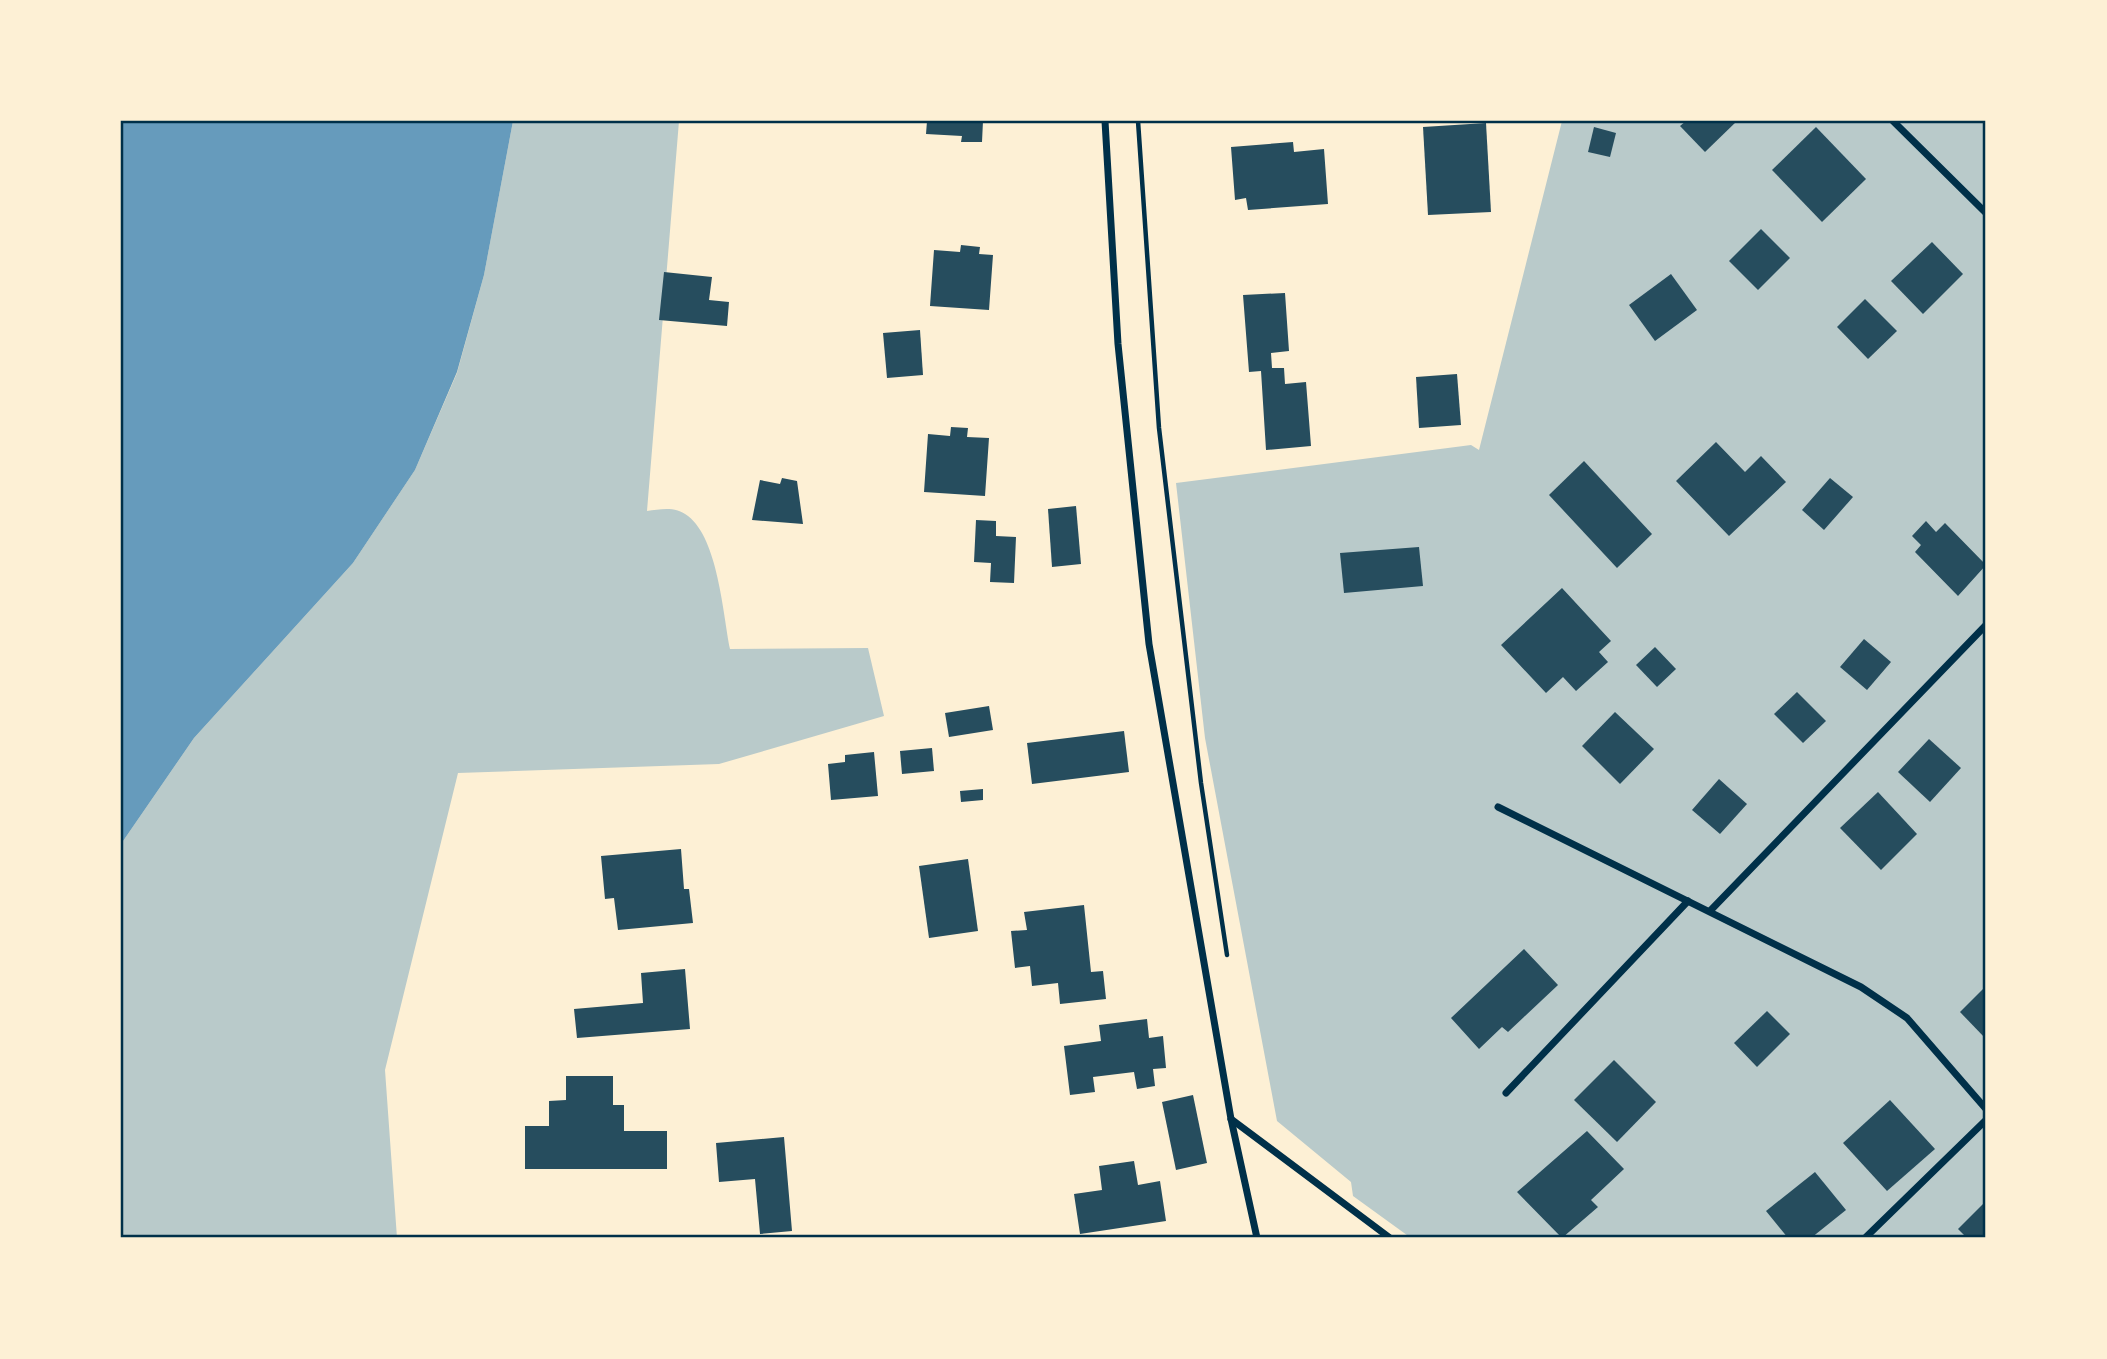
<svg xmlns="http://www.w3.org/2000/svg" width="2107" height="1359" font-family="'Exo 2',sans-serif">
<rect width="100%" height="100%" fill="#fdf0d5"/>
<g fill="#b9caca">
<path d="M 513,121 L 679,121 L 647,511 C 661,509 676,506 688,516 C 718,539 723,614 730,649 L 868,648 L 884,716 L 719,764 L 458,773 L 385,1070 L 397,1238 L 121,1238 L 121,844 L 194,738 L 353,563 L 415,470 L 457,373 L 484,275 Z"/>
<path d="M 1562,121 L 1986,121 L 1986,1238 L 1411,1238 L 1353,1196 L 1351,1182 L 1277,1121 L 1205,738 L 1176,483 L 1471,445 L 1479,450 Z"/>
</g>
<path fill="#669bbc" d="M 121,121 L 513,121 L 484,275 L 457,372 L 415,470 L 353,563 L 194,738 L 121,844 Z"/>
<g fill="#264d5e">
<path d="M 927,121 L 983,121 L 982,142 L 961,142 L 962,136 L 926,134 Z"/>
<path d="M 1686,121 L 1737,121 L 1705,152 L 1680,126 Z"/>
<path d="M 1486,123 L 1491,212 L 1428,215 L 1423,127 Z"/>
<path d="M 1594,127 L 1616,133 L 1610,157 L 1588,152 Z"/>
<path d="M 1816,127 L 1866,179 L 1822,222 L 1772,170 Z"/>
<path d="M 1293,142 L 1294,152 L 1324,149 L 1328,204 L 1248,210 L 1246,198 L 1235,200 L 1231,147 Z"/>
<path d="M 1761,229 L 1790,258 L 1758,290 L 1729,261 Z"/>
<path d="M 1932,242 L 1963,274 L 1923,314 L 1891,281 Z"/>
<path d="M 961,245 L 980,247 L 979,254 L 993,255 L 989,310 L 930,306 L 934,250 L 960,252 Z"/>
<path d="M 664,272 L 712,277 L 709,300 L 729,302 L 727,326 L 659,320 Z"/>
<path d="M 1671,274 L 1697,310 L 1655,341 L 1629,305 Z"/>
<path d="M 1285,293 L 1289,351 L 1271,353 L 1272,368 L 1284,368 L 1285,384 L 1306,382 L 1311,446 L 1266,450 L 1261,371 L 1249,372 L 1243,295 Z"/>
<path d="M 1865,299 L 1897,331 L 1868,359 L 1837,327 Z"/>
<path d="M 920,330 L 923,375 L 887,378 L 883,333 Z"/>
<path d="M 1457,374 L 1461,425 L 1419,428 L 1416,377 Z"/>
<path d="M 951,427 L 968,428 L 967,437 L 989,438 L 985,496 L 924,492 L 928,434 L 950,436 Z"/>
<path d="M 1716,442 L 1745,472 L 1761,456 L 1786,482 L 1729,536 L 1676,481 Z"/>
<path d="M 1584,461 L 1652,534 L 1617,568 L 1549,495 Z"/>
<path d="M 782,478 L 797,481 L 803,524 L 752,520 L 760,480 L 780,484 Z"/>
<path d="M 1830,478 L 1853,497 L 1824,530 L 1802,510 Z"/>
<path d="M 1076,506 L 1081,564 L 1052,567 L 1048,509 Z"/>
<path d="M 976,520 L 996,521 L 996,536 L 1016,537 L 1014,583 L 990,582 L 991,563 L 974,562 Z"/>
<path d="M 1926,521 L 1936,532 L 1945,523 L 1986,565 L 1958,596 L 1915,552 L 1921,545 L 1912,536 Z"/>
<path d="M 1419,547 L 1423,586 L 1344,593 L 1340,553 Z"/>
<path d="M 1562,588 L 1611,641 L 1599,652 L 1608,662 L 1576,691 L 1563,677 L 1546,693 L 1501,645 Z"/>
<path d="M 1864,639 L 1891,662 L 1867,690 L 1840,667 Z"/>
<path d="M 1655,647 L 1676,669 L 1657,687 L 1636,665 Z"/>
<path d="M 1797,692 L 1826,721 L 1803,743 L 1774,714 Z"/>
<path d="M 989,706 L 993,730 L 949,737 L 945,713 Z"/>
<path d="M 1615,712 L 1654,749 L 1620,784 L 1582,746 Z"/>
<path d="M 1124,731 L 1129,772 L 1032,784 L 1027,743 Z"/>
<path d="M 1929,739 L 1961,768 L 1930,802 L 1898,772 Z"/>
<path d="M 932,748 L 934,771 L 902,774 L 900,751 Z"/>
<path d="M 874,752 L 878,796 L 831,800 L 828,764 L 845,762 L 845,755 Z"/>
<path d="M 1719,779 L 1747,804 L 1720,834 L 1692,810 Z"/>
<path d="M 983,789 L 983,800 L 961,802 L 960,791 Z"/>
<path d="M 1878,792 L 1917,834 L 1881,870 L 1840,828 Z"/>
<path d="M 681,849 L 684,889 L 689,889 L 693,923 L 618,930 L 614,898 L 605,899 L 601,856 Z"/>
<path d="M 968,859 L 978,931 L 929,938 L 919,866 Z"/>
<path d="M 1084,905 L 1091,972 L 1103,971 L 1106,999 L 1060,1004 L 1058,983 L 1032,986 L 1030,966 L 1015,968 L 1011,931 L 1027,930 L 1024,912 Z"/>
<path d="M 1524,949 L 1558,985 L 1508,1032 L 1502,1027 L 1479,1049 L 1451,1018 Z"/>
<path d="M 685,969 L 690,1029 L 577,1038 L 574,1009 L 643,1003 L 641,973 Z"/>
<path d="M 1986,986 L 1986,1039 L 1960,1012 Z"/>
<path d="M 1767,1011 L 1790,1034 L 1757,1067 L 1734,1043 Z"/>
<path d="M 1147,1019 L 1149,1038 L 1163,1036 L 1166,1068 L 1153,1069 L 1155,1086 L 1137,1089 L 1134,1072 L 1093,1077 L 1095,1092 L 1070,1095 L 1064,1046 L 1101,1041 L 1099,1025 Z"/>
<path d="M 1614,1060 L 1656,1102 L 1617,1142 L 1574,1100 Z"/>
<path d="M 566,1076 L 613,1076 L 613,1105 L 624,1105 L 624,1131 L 667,1131 L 667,1169 L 525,1169 L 525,1126 L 549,1126 L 549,1101 L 566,1100 Z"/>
<path d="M 1193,1095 L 1207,1163 L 1176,1170 L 1162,1102 Z"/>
<path d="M 1890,1100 L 1935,1149 L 1887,1191 L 1843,1143 Z"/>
<path d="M 1587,1131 L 1624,1169 L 1591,1200 L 1598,1207 L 1562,1238 L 1517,1192 Z"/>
<path d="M 784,1137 L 792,1231 L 760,1234 L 755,1179 L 719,1182 L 716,1143 Z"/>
<path d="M 1134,1161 L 1138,1185 L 1160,1181 L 1166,1221 L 1080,1234 L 1074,1194 L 1102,1190 L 1099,1166 Z"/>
<path d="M 1815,1172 L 1846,1210 L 1811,1238 L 1788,1238 L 1766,1211 Z"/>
<path d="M 1986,1201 L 1986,1238 L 1967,1238 L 1958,1229 Z"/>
</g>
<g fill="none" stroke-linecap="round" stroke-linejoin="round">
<path stroke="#003049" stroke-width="4.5" d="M 1138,121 L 1159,428 L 1201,783 L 1227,955"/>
<g stroke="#003049" stroke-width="7">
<path d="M 1105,121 L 1118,344 L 1149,644 L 1231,1119 L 1257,1238"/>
<path d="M 1893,121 L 1986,213"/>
<path d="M 1498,807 L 1861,987 L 1907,1018 L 1986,1109"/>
<path d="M 1710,911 L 1986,625"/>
<path d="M 1506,1093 L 1688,901"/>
<path d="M 1231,1119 L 1390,1238"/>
<path d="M 1865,1238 L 1986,1120"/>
</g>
</g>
<rect width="2107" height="1359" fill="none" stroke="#fdf0d5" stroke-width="245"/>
<rect x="122" y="122" width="1862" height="1114" fill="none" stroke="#003049" stroke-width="2.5"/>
</svg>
